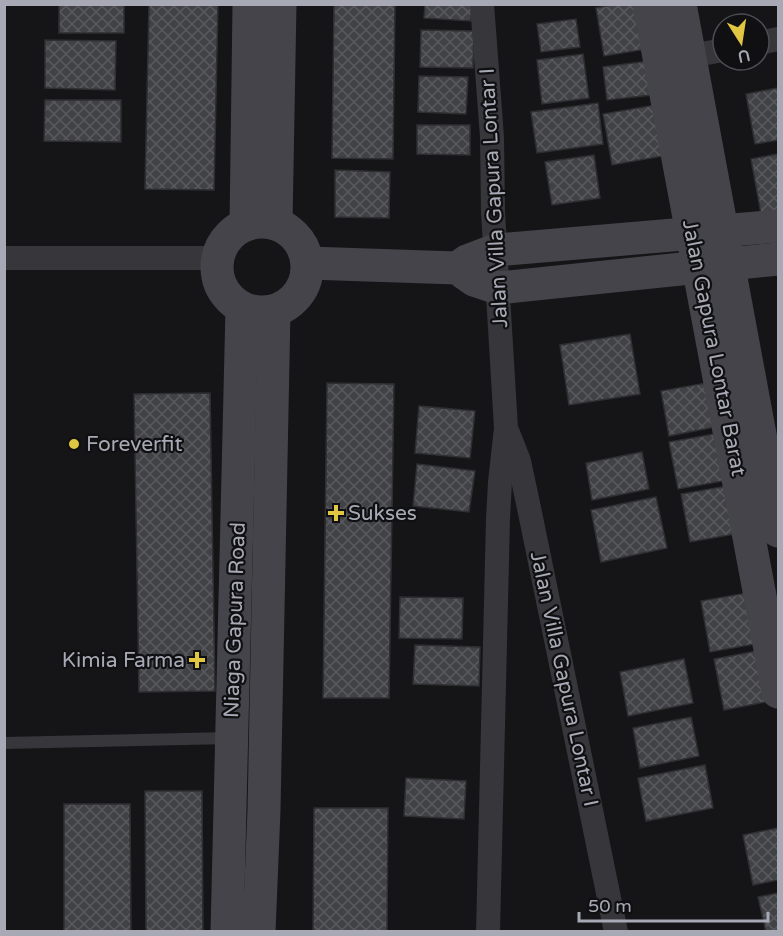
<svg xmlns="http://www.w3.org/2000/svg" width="783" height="936" font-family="'Varela Round',sans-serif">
<defs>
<pattern id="building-cross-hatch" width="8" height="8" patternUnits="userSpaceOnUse" patternTransform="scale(1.5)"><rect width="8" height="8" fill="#414246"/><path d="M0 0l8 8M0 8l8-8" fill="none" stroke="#5a5a5e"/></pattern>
</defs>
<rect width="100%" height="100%" fill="#151416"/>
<g fill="url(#building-cross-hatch)" stroke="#2f2f32" stroke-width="1.5">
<rect x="59" y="4" width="65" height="29"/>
<path d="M 149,4 L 218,4 L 214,190 L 145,189 Z"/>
<path d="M 334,4 L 395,4 L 393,159 L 332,158 Z"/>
<path d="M 425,4 L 472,4 L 471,21 L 424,18 Z"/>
<path d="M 616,4 L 639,4 L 647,49 L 604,56 L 596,8 Z"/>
<path d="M 576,19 L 580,47 L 541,52 L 537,24 Z"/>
<path d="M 421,30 L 474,31 L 473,68 L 420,67 Z"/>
<path d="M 45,40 L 116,41 L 115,90 L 45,88 Z"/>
<path d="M 583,54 L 589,98 L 542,104 L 537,60 Z"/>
<path d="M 648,61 L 652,95 L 607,100 L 603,67 Z"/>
<path d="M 419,76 L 468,77 L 466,114 L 418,112 Z"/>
<path d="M 778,88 L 778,140 L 755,144 L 746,94 Z"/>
<path d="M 45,100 L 121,100 L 121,142 L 44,141 Z"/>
<path d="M 598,103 L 603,144 L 537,153 L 531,112 Z"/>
<path d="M 655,105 L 663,156 L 612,165 L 603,114 Z"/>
<path d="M 417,125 L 470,125 L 470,155 L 417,154 Z"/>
<path d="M 778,154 L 778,211 L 761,214 L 751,159 Z"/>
<path d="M 594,155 L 600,198 L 552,205 L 545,162 Z"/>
<path d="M 335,170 L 390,172 L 389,218 L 335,217 Z"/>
<path d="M 630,334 L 640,394 L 569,405 L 560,345 Z"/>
<path d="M 327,383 L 394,384 L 389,698 L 323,698 Z"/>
<path d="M 706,383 L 715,427 L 669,436 L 661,391 Z"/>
<path d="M 210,393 L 215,691 L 139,692 L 134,394 Z"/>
<path d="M 419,406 L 475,411 L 470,458 L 415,453 Z"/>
<path d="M 714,434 L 723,481 L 678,489 L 669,442 Z"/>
<path d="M 642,452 L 649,489 L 592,500 L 586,463 Z"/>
<path d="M 417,464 L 475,471 L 469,512 L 413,506 Z"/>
<path d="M 727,486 L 735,534 L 690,542 L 681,494 Z"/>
<path d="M 656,497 L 667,548 L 601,562 L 591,510 Z"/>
<path d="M 752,592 L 761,643 L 710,652 L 701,601 Z"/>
<path d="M 400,597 L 463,598 L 462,639 L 399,638 Z"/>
<path d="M 415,645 L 480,647 L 479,686 L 413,684 Z"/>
<path d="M 762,650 L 771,701 L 724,710 L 714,659 Z"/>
<path d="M 684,659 L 693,703 L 628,716 L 620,672 Z"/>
<path d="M 691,717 L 699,756 L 640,768 L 633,728 Z"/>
<path d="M 705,765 L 713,808 L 646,821 L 638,778 Z"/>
<path d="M 406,778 L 466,781 L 464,819 L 404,816 Z"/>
<path d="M 145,791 L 202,791 L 203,932 L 146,932 Z"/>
<path d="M 64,804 L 130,804 L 131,932 L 64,932 Z"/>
<path d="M 314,808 L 388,808 L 387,932 L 313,932 Z"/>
<path d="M 778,828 L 778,880 L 753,885 L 743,835 Z"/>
<path d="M 778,893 L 778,932 L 766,932 L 758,897 Z"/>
</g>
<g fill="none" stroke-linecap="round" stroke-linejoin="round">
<path stroke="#36363b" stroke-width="12" d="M 4,743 L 230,738"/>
<g stroke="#36363b" stroke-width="24">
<path d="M 482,4 L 492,137 L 493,212 L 506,428 L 500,482 L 498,519 L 488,932"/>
<path d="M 759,43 L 778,39"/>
<path d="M 675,59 L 723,50"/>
<path d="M 4,258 L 218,258"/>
<path d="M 508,433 L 519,461 L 529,508 L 616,932"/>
</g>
<g stroke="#44444a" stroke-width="33">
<path d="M 649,4 L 778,692"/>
<path d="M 680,4 L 778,531"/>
<circle cx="262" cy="267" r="45"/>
<path d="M 276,224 L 280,4"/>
<path d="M 246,225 L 249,4"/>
<path d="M 308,263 L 457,268 L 474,280 L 498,288 L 778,259"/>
<path d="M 457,268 L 467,261 L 496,250 L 778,226"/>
<path d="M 227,932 L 242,308"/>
<path d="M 259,932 L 264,810 L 274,311"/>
</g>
</g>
<g fill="#e1c642" stroke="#100f11" stroke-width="2">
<circle cx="74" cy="444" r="6"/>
<path d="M333 504h6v6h6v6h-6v6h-6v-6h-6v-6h6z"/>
<path d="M194 651h6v6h6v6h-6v6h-6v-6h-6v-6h6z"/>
</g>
<g text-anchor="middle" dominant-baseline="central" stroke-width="4.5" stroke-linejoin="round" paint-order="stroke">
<g font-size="21" fill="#a7a9b5" stroke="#100f11">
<text transform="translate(494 198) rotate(-93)">Jalan Villa Gapura Lontar I</text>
<text transform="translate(714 348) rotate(79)">Jalan Gapura Lontar Barat</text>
<text transform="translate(235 620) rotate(-88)">Niaga Gapura Road</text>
<text transform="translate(564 679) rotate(78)">Jalan Villa Gapura Lontar I</text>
</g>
<g font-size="21" fill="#a7a9b5" stroke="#100f11" text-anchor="start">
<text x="86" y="444">Foreverfit</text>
<text x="348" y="513">Sukses</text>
<text x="185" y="660" text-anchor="end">Kimia Farma</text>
</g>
</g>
<rect width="783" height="936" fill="none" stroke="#a7a9b5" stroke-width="12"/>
<g transform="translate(741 42) rotate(168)"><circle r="28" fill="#100f11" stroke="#4c4d53" stroke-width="1.5"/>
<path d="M0-4.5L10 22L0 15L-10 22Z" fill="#e1c642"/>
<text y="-9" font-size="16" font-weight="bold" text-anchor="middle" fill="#a7a9b5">U</text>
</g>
<path d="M579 912v9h189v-9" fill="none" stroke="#a7a9b5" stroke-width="3"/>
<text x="588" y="912" font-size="18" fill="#a7a9b5" stroke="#100f11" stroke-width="4.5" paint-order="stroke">50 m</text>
</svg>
